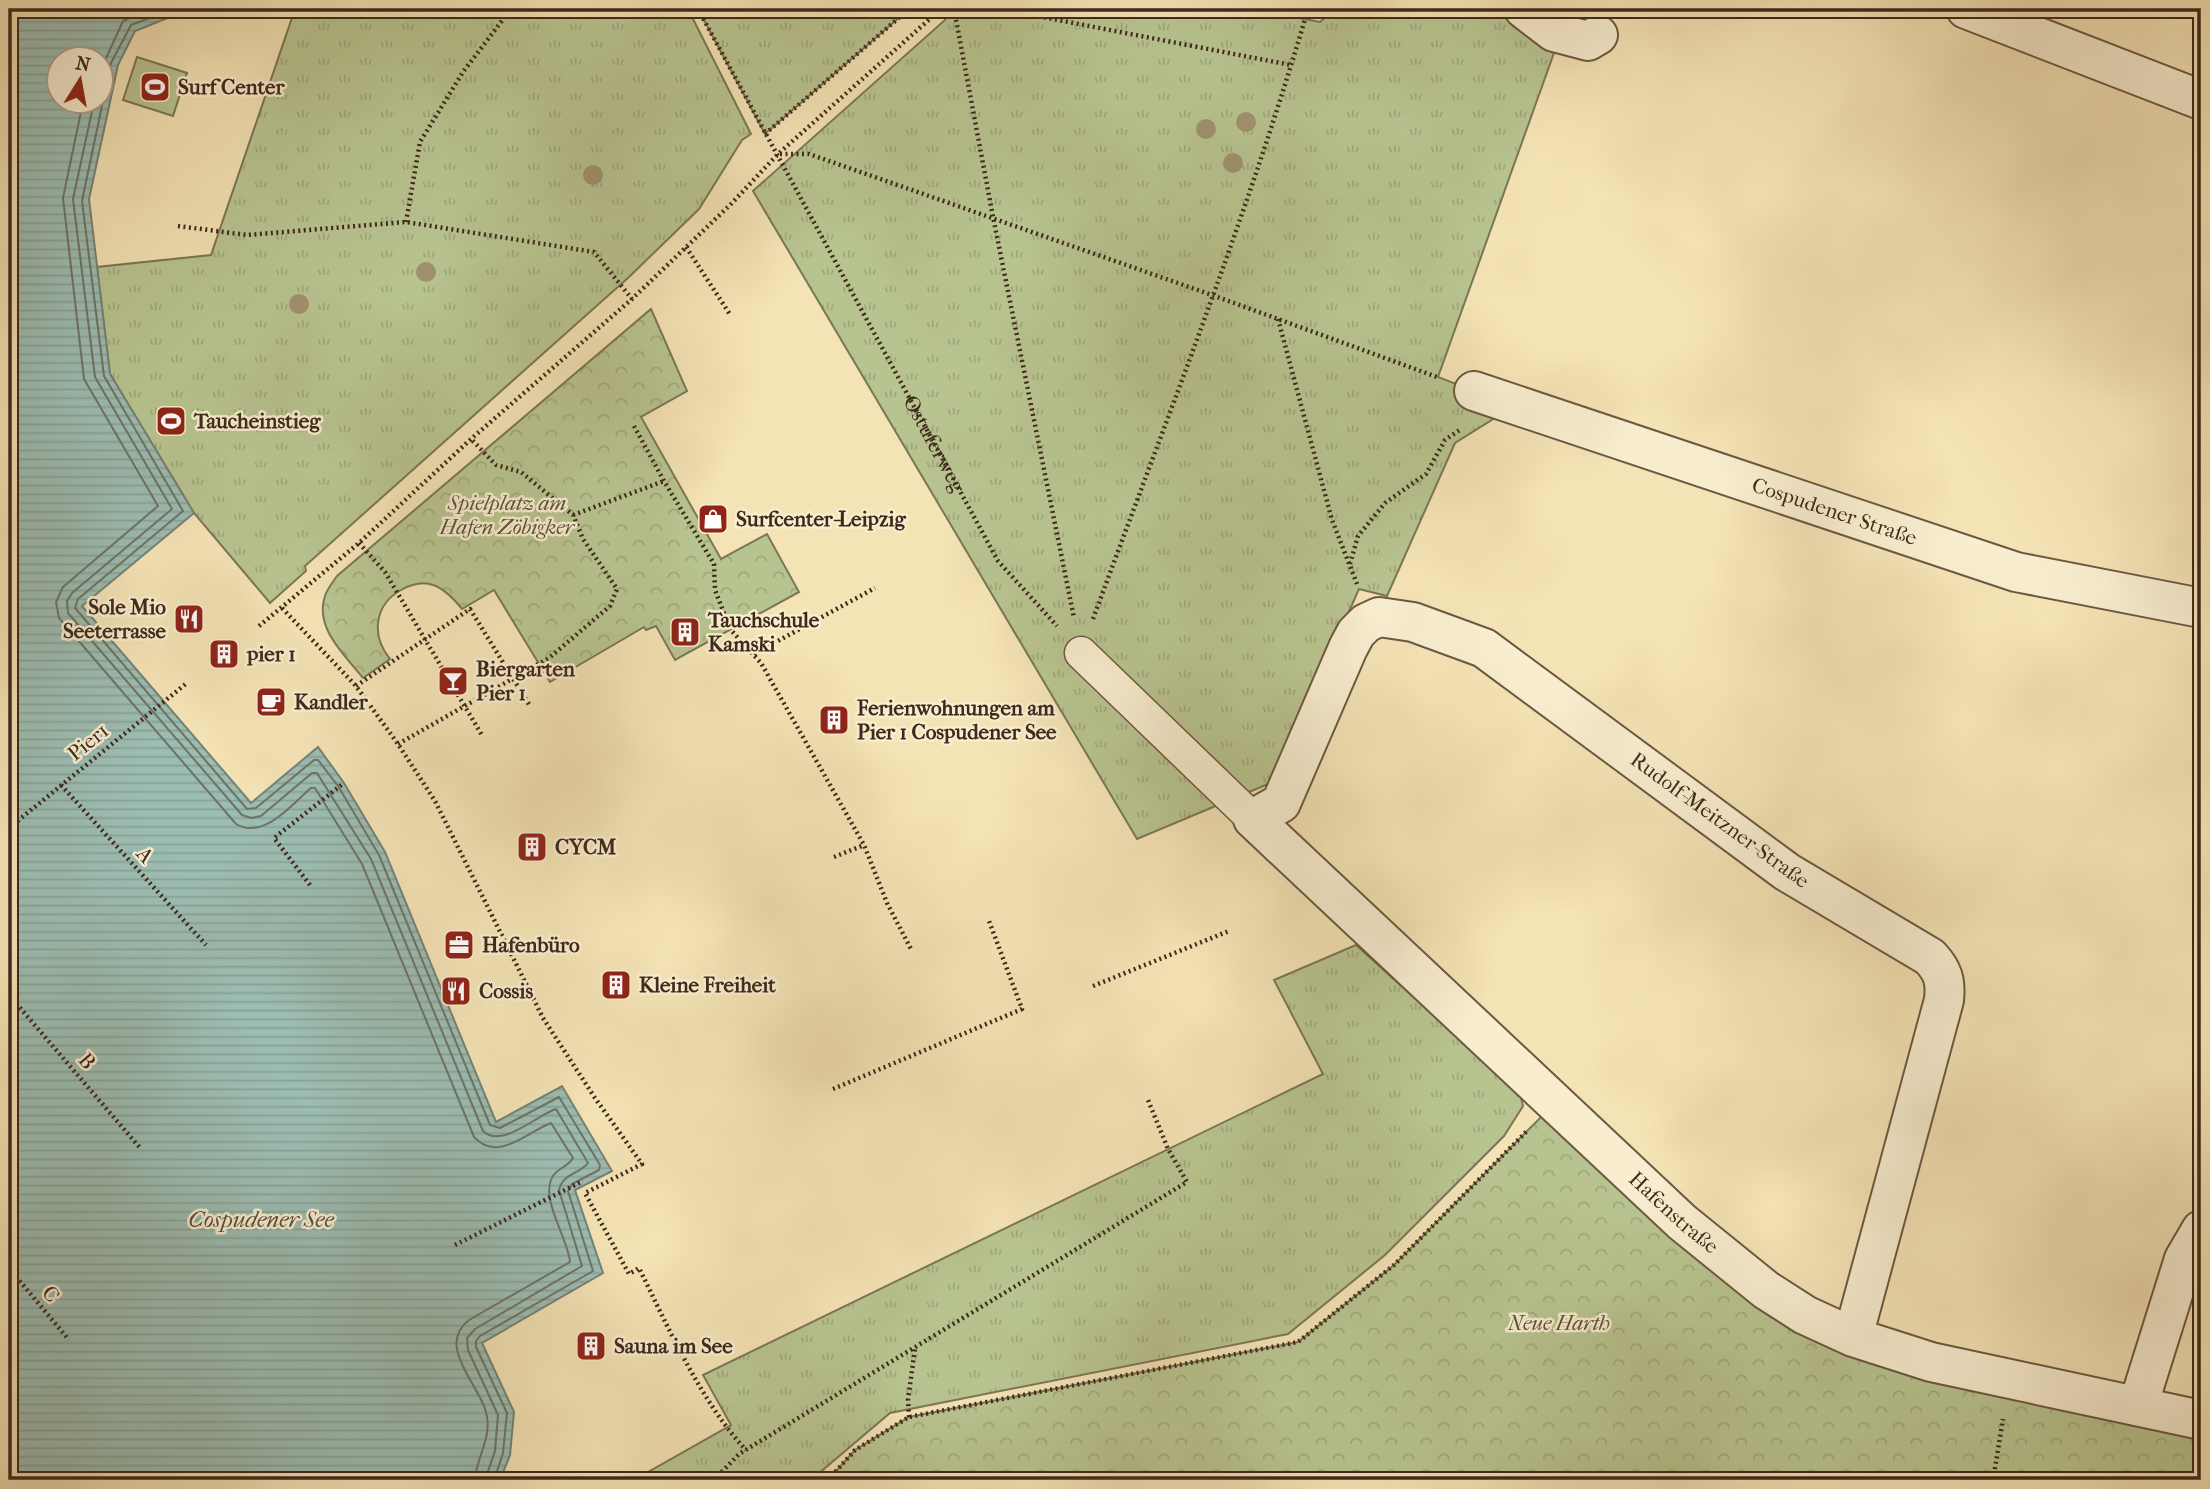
<svg xmlns="http://www.w3.org/2000/svg" width="2210" height="1489" font-family="'IM FELL French Canon',serif">
<defs>
<pattern id="grass-tufts" width="24" height="20" patternUnits="userSpaceOnUse" patternTransform="scale(1.75)"><rect width="24" height="20" fill="#b8c490"/><path d="M3 7l-1-3M5 7V3M7 7l1-3M15 17l-1-3M17 17v-4M19 17l1-3" fill="none" stroke="#9fa87c"/></pattern>
<pattern id="forest-crowns" width="20" height="18" patternUnits="userSpaceOnUse" patternTransform="scale(1.75)"><rect width="20" height="18" fill="#b8c490"/><path d="M2 6a3 3 0 1 1 6 0M12 15a3 3 0 1 1 6 0" fill="none" stroke="#9fa87c"/></pattern>
<pattern id="water-rules" width="6" height="5" patternUnits="userSpaceOnUse" patternTransform="scale(1.75)"><rect width="6" height="5" fill="#9cbdb2"/><path d="M0 2.5h6" fill="none" stroke="#87a298"/></pattern>
</defs>
<rect width="100%" height="100%" fill="#f4e3b5"/>
<filter id="stains"><feTurbulence type="fractalNoise" baseFrequency=".00286" numOctaves="4"/><feColorMatrix values="0 0 0 0 .2 0 0 0 0 .09 0 0 0 0 .02 0 0 0 .5 -.17"/></filter>
<radialGradient id="worn" r=".72"><stop offset=".6" stop-color="#630" stop-opacity="0"/><stop offset="1" stop-color="#630" stop-opacity=".3"/></radialGradient>
<g fill="url(#grass-tufts)" stroke="#7b7656" stroke-width="2">
<path d="M 295,9 L 688,9 L 751,134 L 742,140 L 699,209 L 629,277 L 305,566 L 306,571 L 270,603 L 194,513 L 110,374 L 97,267 L 211,255 Z"/>
<path d="M 698,9 L 909,9 L 765,134 Z"/>
<path d="M 950,9 L 1252,9 L 1320,22 L 1335,9 L 1511,9 L 1555,50 L 1438,377 L 1474,391 L 1498,416 L 1455,443 L 1387,596 L 1359,589 L 1273,782 L 1137,839 L 753,191 L 945,20 Z"/>
<path d="M 1356,945 L 1520,1093 L 1523,1106 L 1504,1136 L 1385,1255 L 1288,1334 L 890,1413 L 811,1480 L 634,1480 L 731,1425 L 703,1375 L 1323,1074 L 1274,980 Z"/>
</g>
<g fill="url(#forest-crowns)" stroke="#7b7656" stroke-width="2">
<path d="M 651,309 L 687,391 L 641,417 L 721,559 L 767,534 L 799,592 L 675,660 L 656,626 L 646,630 L 644,627 L 550,682 L 494,590 L 462,609 C 454,599 445,589 433,585 C 422,581 410,585 401,590 C 374,605 371,636 390,659 L 363,678 C 345,655 314,628 325,596 C 327,589 333,582 337,576 Z"/>
<path d="M 1556,1102 L 1805,1315 L 2201,1420 L 2201,1480 L 828,1480 L 855,1450 L 909,1417 L 1298,1342 L 1394,1265 Z"/>
</g>
<path fill="#b8c490" stroke="#7b7656" stroke-width="2" d="M 137,57 L 187,73 L 173,116 L 123,100 Z"/>
<path fill="url(#water-rules)" stroke="#768276" stroke-width="2" fill-rule="evenodd" d="M 9,9 L 190,9 L 135,31 L 118,65 L 89,199 L 110,374 L 194,513 L 82,606 L 251,803 L 318,747 L 344,783 L 385,852 L 496,1122 L 562,1086 L 612,1171 L 575,1190 L 603,1273 L 482,1343 L 514,1412 L 510,1455 L 500,1480 L 9,1480 ZM 60,60 L 102,60 L 102,102 L 60,102 Z"/>
<g fill="none" stroke-linecap="round" stroke-linejoin="round">
<g stroke="#6d7366" stroke-width="2">
<path d="M 173,9 L 131,25 L 111,63 L 82,201 L 104,376 L 183,511 L 78,599 L 75,608 L 247,809 L 256,808 L 314,760 L 318,760 L 338,786 L 379,855 L 490,1125 L 500,1128 L 559,1097 L 600,1165 L 599,1170 L 572,1184 L 568,1191 L 593,1271 L 480,1336 L 476,1341 L 476,1347 L 507,1413 L 503,1453 L 494,1480"/>
<path d="M 102,67 L 123,21 L 148,9"/>
<path d="M 83,102 L 63,198 L 84,379 L 158,506 L 63,587 L 56,602 L 59,618 L 236,824 C 264,840 291,805 311,788 L 315,788 L 362,864 L 474,1137 C 498,1163 527,1132 551,1123 L 573,1158 C 569,1166 558,1168 553,1176 C 539,1198 568,1238 570,1262 L 469,1320 C 434,1347 483,1387 487,1417 C 491,1439 476,1459 475,1480"/>
<path d="M 94,102 L 73,199 L 95,377 L 172,509 L 72,593 L 67,601 L 68,613 L 242,815 L 251,818 L 261,816 L 312,773 L 317,773 L 371,859 L 483,1131 C 502,1149 535,1116 556,1109 L 588,1163 C 580,1174 563,1173 559,1190 L 582,1266 L 475,1329 L 467,1338 L 468,1350 L 498,1415 L 495,1451 L 485,1480"/>
</g>
<g stroke="#6c5842" stroke-width="35">
<path id="pedestrian" d="M 1081,653 L 1253,819"/>
</g>
<g stroke="#6c5842" stroke-width="42">
<g id="minor">
<path d="M 1524,9 L 1554,32 L 1588,41 L 1598,35"/>
<path d="M 1966,9 L 2201,100"/>
<path id="s2" d="M 1474,391 L 2016,572 L 2201,608"/>
<path id="s3" d="M 1853,1337 L 1944,1000 C 1946,981 1943,971 1930,957 L 1787,872 L 1484,648 L 1413,622 L 1379,617 L 1366,623 L 1356,633 L 1348,648 L 1281,803 L 1253,819 L 1682,1222 L 1766,1290 L 1805,1315 L 1853,1337 L 1931,1362 L 2201,1420"/>
<path d="M 2138,1406 L 2184,1259 L 2201,1230"/>
</g>
</g>
<g stroke="#3e291b" stroke-width="4.5" stroke-dasharray="2 3.5" stroke-linecap="butt">
<path id="s1" d="M 698,9 L 998,561 L 1057,626"/>
<path d="M 954,9 L 993,217 L 1074,618"/>
<path d="M 1001,9 L 1291,65"/>
<path d="M 765,134 L 909,9"/>
<path d="M 780,154 L 809,154 L 1212,295 L 1437,377"/>
<path d="M 406,222 L 420,142 L 463,72 L 511,9"/>
<path d="M 178,226 L 247,235 L 406,222 L 594,252 L 632,299"/>
<path d="M 686,247 L 731,316"/>
<path d="M 1278,319 L 1332,520 L 1357,584"/>
<path d="M 634,426 L 664,481 L 714,564 L 715,590 L 730,629 L 761,663 L 864,845 L 887,903 L 912,951"/>
<path d="M 573,515 L 664,481"/>
<path d="M 359,543 L 385,572 L 483,737"/>
<path d="M 1350,564 L 1358,536 L 1385,503 L 1426,474 L 1445,440 L 1461,429"/>
<path d="M 282,608 L 356,686 L 398,744 L 435,801 L 543,1018 L 595,1098 L 642,1164 L 585,1193 L 629,1274 L 639,1268 C 668,1327 701,1402 746,1450"/>
<path d="M 1093,619 C 1167,417 1248,215 1308,9"/>
<path d="M 259,626 L 359,543 L 471,439 L 632,299 L 731,204 L 778,154 L 941,9"/>
<path d="M 754,654 L 875,588"/>
<path d="M 356,686 L 470,609 L 530,706"/>
<path d="M 398,744 L 549,658 L 610,606 L 617,589 L 583,539 L 573,515 L 521,472 L 496,465 L 471,439"/>
<path d="M 61,785 L 206,945"/>
<path d="M 9,828 L 188,682"/>
<path d="M 834,857 L 864,845"/>
<path d="M 310,885 L 274,838 L 344,783"/>
<path d="M 1093,986 L 1229,931"/>
<path d="M 9,995 L 141,1149"/>
<path d="M 833,1089 L 1022,1009 L 989,921"/>
<path d="M 455,1245 L 583,1181"/>
<path d="M 9,1268 L 69,1340"/>
<path d="M 909,1417 L 908,1399 L 915,1349"/>
<path d="M 714,1480 L 739,1454 L 1187,1182 L 1168,1149 L 1148,1100"/>
<path d="M 828,1480 L 855,1450 L 909,1417 L 1298,1342 L 1394,1265 L 1528,1130"/>
<path d="M 1993,1480 L 2003,1419"/>
</g>
<use href="#pedestrian" stroke="#f8edcf" stroke-width="32"/>
<use href="#minor" stroke="#f8edcf" stroke-width="38"/>
</g>
<g fill="#a09270">
<circle cx="1246" cy="122" r="10"/>
<circle cx="1206" cy="129" r="10"/>
<circle cx="1233" cy="163" r="10"/>
<circle cx="593" cy="175" r="10"/>
<circle cx="426" cy="272" r="10"/>
<circle cx="299" cy="304" r="10"/>
</g>
<defs>
<g id="stadium-square" transform="scale(1.575)"><rect x="-9" y="-9" width="18" height="18" rx="4" fill="#8f2418" stroke="#f8edcf"/><path d="M0-5a6.5 5 0 1 0 0 10a6.5 5 0 1 0 0-10ZM-3.5-1.8h7v3.6h-7Z" fill="#fff"/></g>
<g id="shop-square" transform="scale(1.575)"><rect x="-9" y="-9" width="18" height="18" rx="4" fill="#8f2418" stroke="#f8edcf"/><path d="M-5-2.5h2.3a2.7 3.5 0 0 1 5.4 0H5L5.5 6h-11ZM-1.5-2.5h3a1.5 2.3 0 0 0-3 0Z" fill="#fff"/></g>
<g id="restaurant-square" transform="scale(1.575)"><rect x="-9" y="-9" width="18" height="18" rx="4" fill="#8f2418" stroke="#f8edcf"/><path d="M-5-6h1v4h1v-4h1v4h1v-4h1v5L-1.5 .5V6h-2V.5L-5-1ZM5-6V6H3V1.5H1.5Q1.5-4 5-6Z" fill="#fff"/></g>
<g id="building-square" transform="scale(1.575)"><rect x="-9" y="-9" width="18" height="18" rx="4" fill="#8f2418" stroke="#f8edcf"/><path d="M-4-6H4V6H1V3H-1V6H-4ZM-2.5-4.3h1.7v1.8h-1.7ZM.8-4.3h1.7v1.8H.8ZM-2.5-1h1.7V.8h-1.7ZM.8-1h1.7V.8H.8Z" fill="#fff"/></g>
<g id="bar-square" transform="scale(1.575)"><rect x="-9" y="-9" width="18" height="18" rx="4" fill="#8f2418" stroke="#f8edcf"/><path d="M-6-5H6L.8 .8V4.5H3.5V6h-7V4.5H-.8V.8Z" fill="#fff"/></g>
<g id="cafe-square" transform="scale(1.575)"><rect x="-9" y="-9" width="18" height="18" rx="4" fill="#8f2418" stroke="#f8edcf"/><path d="M-5.5-4.5H6V0H3Q3 3.5 0 3.5H-2.5Q-5.5 3.5-5.5 0ZM3-3.2v2h1.7v-2ZM-6 4.5H4V6H-6Z" fill="#fff"/></g>
<g id="office-square" transform="scale(1.575)"><rect x="-9" y="-9" width="18" height="18" rx="4" fill="#8f2418" stroke="#f8edcf"/><path d="M-6-3h4V-5.5h4V-3h4V5H-6ZM-1-4.5V-3h2v-1.5ZM-6 0V1H6V0Z" fill="#fff"/></g>
</defs>
<g fill-rule="evenodd">
<use href="#stadium-square" x="155" y="87"/>
<use href="#stadium-square" x="171" y="421"/>
<use href="#shop-square" x="713" y="519"/>
<use href="#restaurant-square" x="189" y="619"/>
<use href="#building-square" x="685" y="632"/>
<use href="#building-square" x="224" y="654"/>
<use href="#bar-square" x="453" y="681"/>
<use href="#cafe-square" x="271" y="702"/>
<use href="#building-square" x="834" y="720"/>
<use href="#building-square" x="532" y="847"/>
<use href="#office-square" x="459" y="945"/>
<use href="#building-square" x="616" y="985"/>
<use href="#restaurant-square" x="456" y="991"/>
<use href="#building-square" x="591" y="1346"/>
</g>
<g text-anchor="middle" dominant-baseline="central" stroke-width="5" stroke-linejoin="round" paint-order="stroke">
<g font-size="21" font-weight="bold" fill="#3e291b" stroke="#f8edcf" text-anchor="start">
<text x="178" y="87">Surf Center</text>
<text x="194" y="421">Taucheinstieg</text>
<text x="736" y="519">Surfcenter-Leipzig</text>
<text x="166" y="607" text-anchor="end">Sole Mio<tspan x="166" dy="24">Seeterrasse</tspan></text>
<text x="708" y="620">Tauchschule<tspan x="708" dy="24">Kamski</tspan></text>
<text x="247" y="654">pier 1</text>
<text x="476" y="669">Biergarten<tspan x="476" dy="24">Pier 1</tspan></text>
<text x="294" y="702">Kandler</text>
<text x="857" y="708">Ferienwohnungen am<tspan x="857" dy="24">Pier 1 Cospudener See</tspan></text>
<text x="555" y="847">CYCM</text>
<text x="482" y="945">Hafenbüro</text>
<text x="639" y="985">Kleine Freiheit</text>
<text x="479" y="991">Cossis</text>
<text x="614" y="1346">Sauna im See</text>
</g>
<g font-size="21" fill="#3e291b" stroke="#f8edcf">
<text stroke="none"><textPath href="#s1" startOffset="495">Ostuferweg</textPath></text>
<text stroke="none"><textPath href="#s2" startOffset="380">Cospudener Straße</textPath></text>
<text transform="translate(88 742) rotate(-39)">Pier1</text>
<text transform="translate(1720 820) rotate(36)">Rudolf-Meitzner-Straße</text>
<text transform="translate(145 855) rotate(48)">A</text>
<text transform="translate(87 1061) rotate(49)">B</text>
<text stroke="none"><textPath href="#s3" startOffset="1872">Hafenstraße</textPath></text>
<text transform="translate(51 1294) rotate(50)">C</text>
</g>
<g font-size="21" font-style="italic" fill="#5c5038" stroke="#f8edcf">
<text x="507" y="503">Spielplatz am<tspan x="507" dy="24">Hafen Zöbigker</tspan></text>
<text x="1559" y="1323">Neue Harth</text>
</g>
<g font-size="23" font-style="italic" fill="#564e41" stroke="#f8edcf">
<text x="261" y="1219">Cospudener See</text>
</g>
</g>
<rect width="2210" height="1489" fill="none" stroke="#f4e3b5" stroke-width="35"/>
<rect x="10" y="10" width="2189" height="1468" fill="none" stroke="#3e291b" stroke-width="3.5"/>
<rect x="18" y="18" width="2175" height="1454" fill="none" stroke="#3e291b" stroke-width="2"/>
<g transform="translate(80 80) rotate(11)"><circle r="33" fill="#f8edcf" stroke="#ae9f87" stroke-width="2"/>
<path d="M0-5L12 26L0 18L-12 26Z" fill="#8f2418"/>
<text y="-10" font-size="19" font-weight="bold" text-anchor="middle" fill="#3e291b">N</text>
</g>
<rect width="100%" height="100%" filter="url(#stains)"/>
<rect width="100%" height="100%" fill="url(#worn)"/>
</svg>
